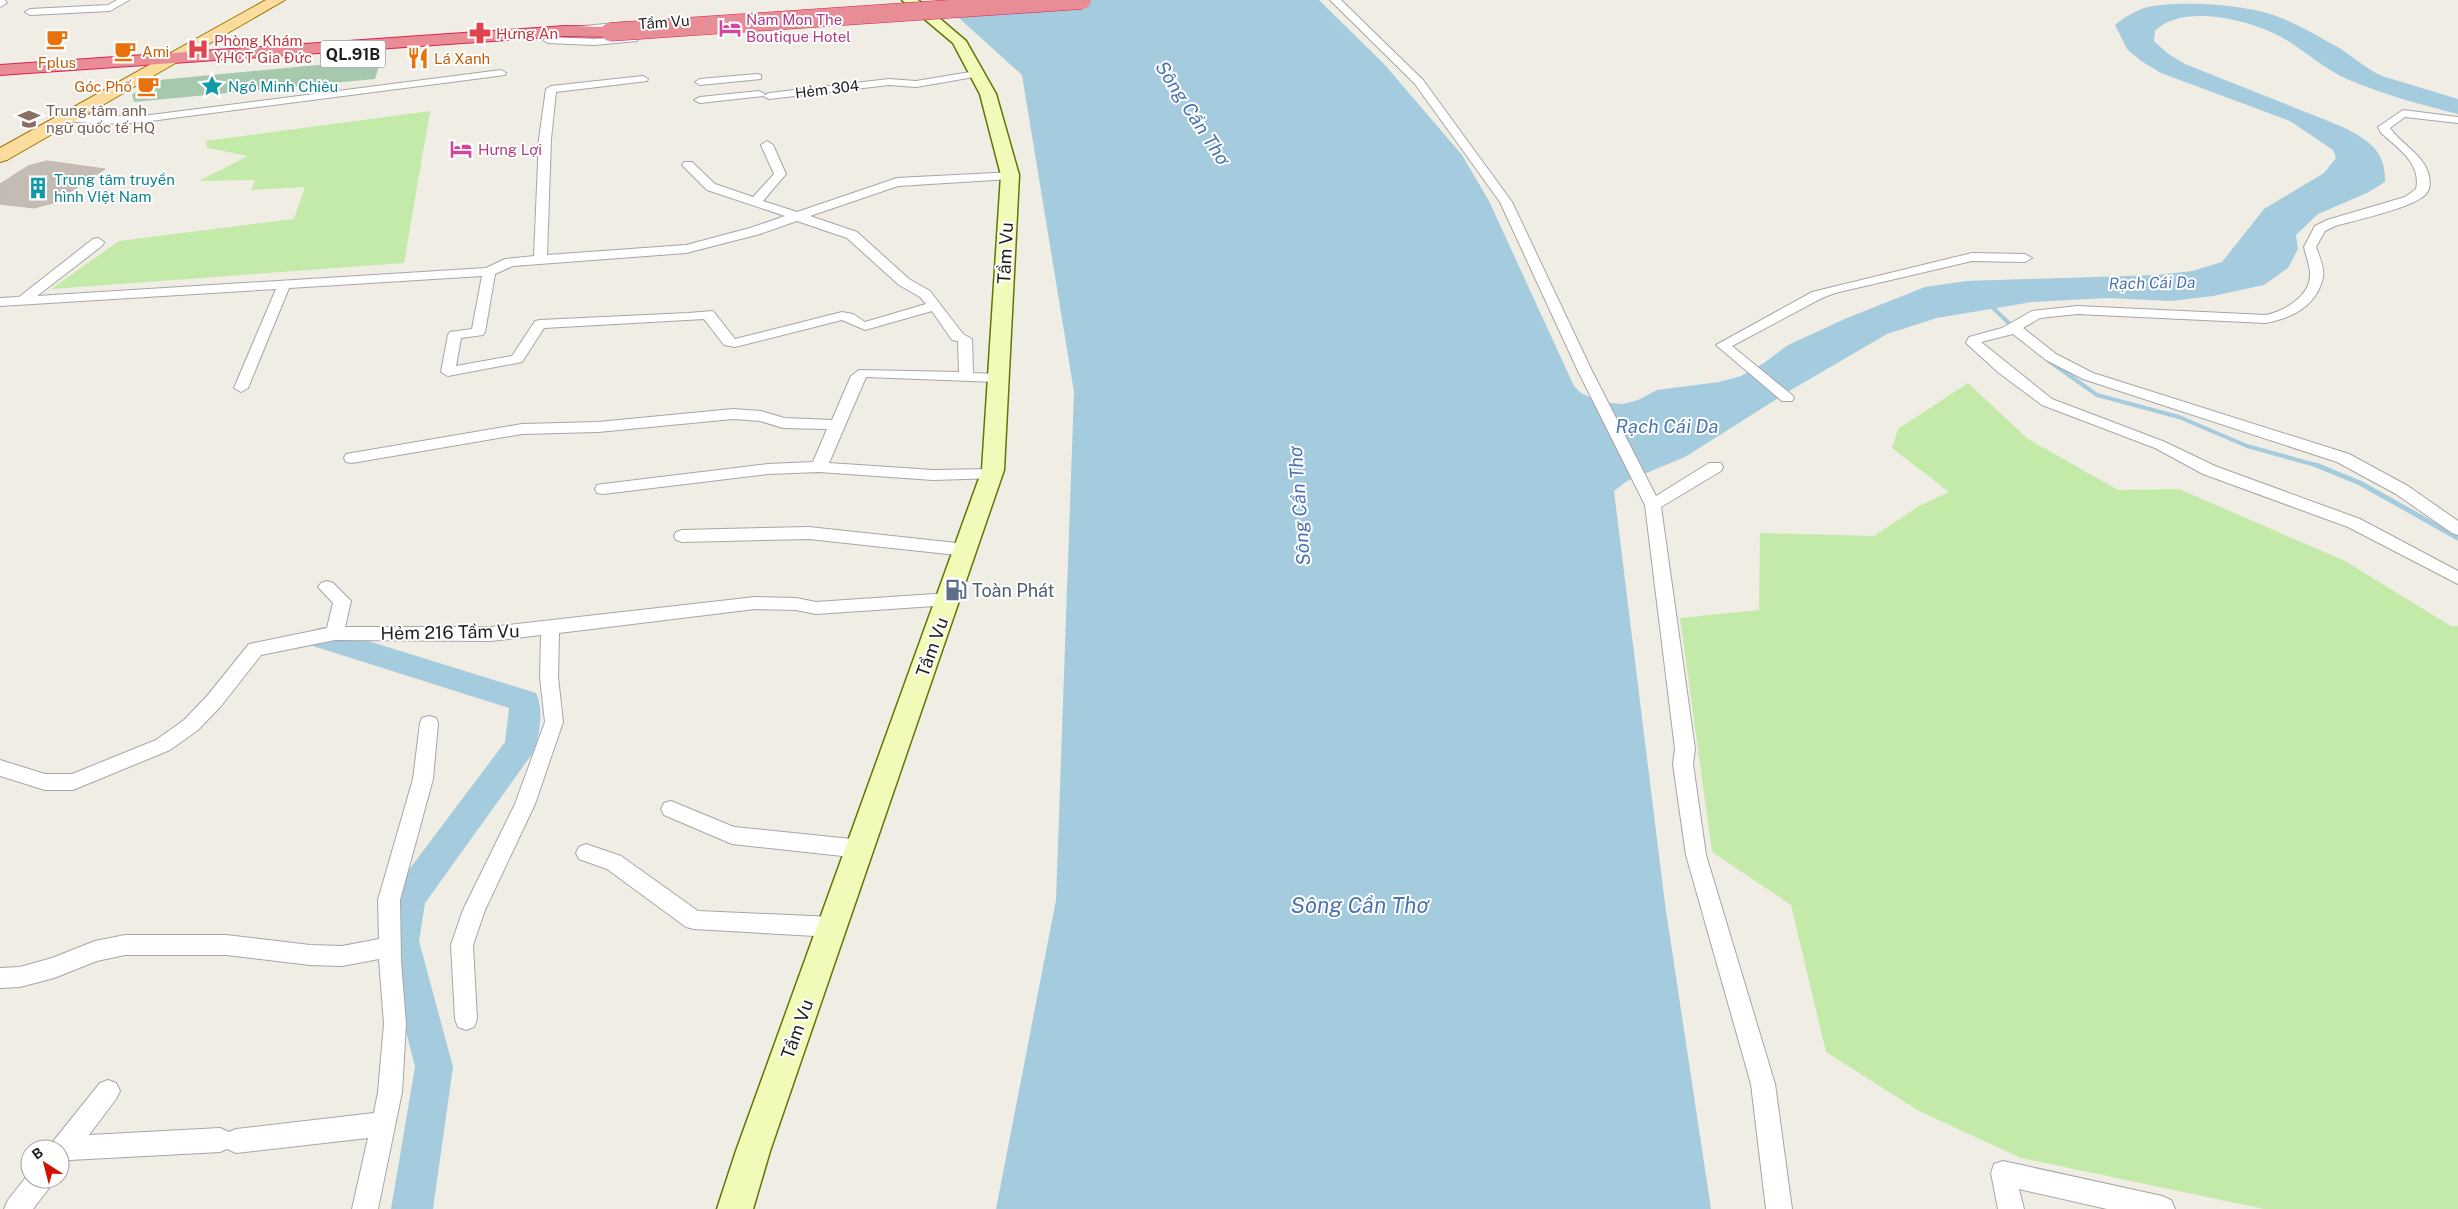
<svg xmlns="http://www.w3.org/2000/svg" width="2458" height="1209" font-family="'Public Sans',sans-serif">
<rect width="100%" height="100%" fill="#f0ede5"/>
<g fill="#c4eaaa">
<path d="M 430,111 L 404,263 L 51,289 L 119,241 L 294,219 L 305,187 L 251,190 L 255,180 L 199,181 L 248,156 L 207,148 L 206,141 Z"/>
<path d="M 1968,383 L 2028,439 L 2118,490 L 2179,489 L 2345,561 L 2451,626 L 2458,626 L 2458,1209 L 2264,1209 L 2021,1158 L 1919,1111 L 1826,1052 L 1791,905 L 1712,852 L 1680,618 L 1759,610 L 1760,533 L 1874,536 L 1919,506 L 1949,492 L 1892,448 L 1898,429 Z"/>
</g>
<path fill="#a6c9ae" d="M 381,59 L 375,79 L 134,102 L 132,95 L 147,83 L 159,80 Z"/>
<path fill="#a5ccde" d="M 939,0 L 1319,0 L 1385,65 L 1462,155 L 1489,201 L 1574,386 L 1581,393 L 1600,402 L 1623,404 L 1638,400 L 1657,390 L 1719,382 L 1741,376 L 1764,363 L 1788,345 L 1847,318 L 1925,287 L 1966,281 L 2157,275 L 2192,271 L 2222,262 L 2264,209 L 2324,173 L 2336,158 L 2333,150 L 2290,121 L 2161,73 L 2141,61 L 2127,49 L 2115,25 C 2123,18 2134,12 2144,8 C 2176,0 2244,4 2276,16 C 2296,23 2316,35 2334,45 C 2351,54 2364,68 2382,76 L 2458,99 L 2458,114 C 2421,105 2383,94 2349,80 C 2320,68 2299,44 2271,32 C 2240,18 2180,5 2155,31 L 2154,41 L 2167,53 L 2185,64 L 2343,127 C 2368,140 2386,150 2385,182 L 2367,193 L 2318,214 L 2296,235 L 2298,249 L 2288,268 L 2264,285 L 2213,296 L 2171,301 L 2109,298 L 2032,302 L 1937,318 L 1887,334 L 1791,390 L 1685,457 L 1627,481 L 1614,491 L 1665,904 L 1711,1209 L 996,1209 L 1056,900 L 1074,392 L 1022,75 Z"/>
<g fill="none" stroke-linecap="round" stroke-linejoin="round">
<g stroke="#a5ccde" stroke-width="4">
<path d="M 1989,304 L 2014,328"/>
<path d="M 2049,361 L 2097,395 L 2179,417 L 2247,446 L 2319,466"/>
</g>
<path stroke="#a5ccde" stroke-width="5" d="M 2316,465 L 2360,483 L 2458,538"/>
<path fill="#a5ccde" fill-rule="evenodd" d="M 323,627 L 536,693 C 544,708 540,739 532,754 L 425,903 L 419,941 L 453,1067 L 433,1209 L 391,1209 L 415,1067 L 383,941 L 391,898 L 396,887 L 505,742 L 509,708 L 313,646 L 308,638 L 313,630 Z"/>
</g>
<path fill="#c4bcb4" stroke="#c1b5a7" d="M 47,161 L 105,169 L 53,203 L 34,208 L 0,204 L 0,184 L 28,166 Z"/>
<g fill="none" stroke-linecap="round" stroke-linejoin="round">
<g stroke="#a6a6a6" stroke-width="2">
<g id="street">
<path d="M 0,0 L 5,0 L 7,3 L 0,7 Z"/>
<path d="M 117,0 L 129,0 L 110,11 L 30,15 L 25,12 L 30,9 L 108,5 Z"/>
<path d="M 1330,0 L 1341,0 L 1423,80 L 1512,202 L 1592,371 L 1656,496 L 1709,463 L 1721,463 L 1723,467 L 1721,471 L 1661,507 L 1695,749 L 1693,764 L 1706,855 L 1775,1084 L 1792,1209 L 1766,1209 L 1751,1084 L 1686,855 L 1673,764 L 1675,749 L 1645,505 L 1578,371 L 1500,202 L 1415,84 Z"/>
<path d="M 626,22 L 631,25 L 630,27 L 573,33 L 568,30 L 573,27 Z"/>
<path d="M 633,36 L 638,39 L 637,41 L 594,45 L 548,43 L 543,40 L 548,37 L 594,39 Z"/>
<path d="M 501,70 L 506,73 L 505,75 L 135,123 C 120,123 73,126 63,117 L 69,114 L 135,117 Z"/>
<path d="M 976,71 L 980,72 L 980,76 L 916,87 L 889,85 L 769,99 L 763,96 L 769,93 L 889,79 L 916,81 Z"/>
<path d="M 757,74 L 761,75 L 761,79 L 700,85 L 695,82 L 700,79 Z"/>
<path d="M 643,76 L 648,79 L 647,81 L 556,92 L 551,139 L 547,255 L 686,245 L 750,228 L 785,216 L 707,190 L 682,165 L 684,162 L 692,162 L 715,184 L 753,197 L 774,174 L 761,145 L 767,141 L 773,145 L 786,174 L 763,201 L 797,212 L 897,178 L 1014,172 L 1016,175 L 1010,179 L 898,186 L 810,216 L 857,232 L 909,279 L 930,291 L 963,334 L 972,339 L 973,373 L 997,374 L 1004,378 L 997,382 L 866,377 L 829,463 L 933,470 L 992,469 L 998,470 L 1000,474 L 998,478 L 933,480 L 819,472 L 768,474 L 603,494 L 597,493 L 595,489 L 597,485 L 603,484 L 768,464 L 813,462 L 827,429 L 783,428 L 760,421 L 733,419 L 598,432 L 522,434 L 352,463 L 346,462 L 344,458 L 346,454 L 352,453 L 522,424 L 598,422 L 733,409 L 761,411 L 784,418 L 832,420 L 851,376 L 859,370 L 959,372 L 958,341 L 952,340 L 932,311 L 865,330 L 842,320 L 735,347 L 724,345 L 704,319 L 544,328 L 522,362 L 448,376 L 441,372 L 448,335 L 450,332 L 472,329 L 482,276 L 289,288 L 248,388 L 241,392 L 234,388 L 276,289 L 0,306 L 0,298 L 19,297 L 93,239 L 98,238 L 104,242 L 103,245 L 37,296 L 486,268 L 505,259 L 534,256 L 539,139 L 546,89 L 551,86 ZM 797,221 L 847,238 L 899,285 L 920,297 L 926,304 L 865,322 L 853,314 L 842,312 L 735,339 L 713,311 L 688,313 L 540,320 L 535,321 L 512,356 L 456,366 L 461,338 L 483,335 L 485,332 L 495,274 L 513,266 L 686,253 L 760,234 Z"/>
<path d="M 759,91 L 765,94 L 763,96 L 700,103 L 694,100 L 700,97 Z"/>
<path d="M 2403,110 L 2458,117 L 2458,123 L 2405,117 L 2390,128 C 2399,141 2415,150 2424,164 C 2429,172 2433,186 2426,194 C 2413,208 2356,220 2335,226 L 2325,231 L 2316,247 C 2319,255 2325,269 2323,277 C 2317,306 2292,318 2266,323 L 2077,314 L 2040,318 L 2023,328 L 2056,354 L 2093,373 L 2349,454 L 2408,486 L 2458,521 L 2458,535 L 2452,533 L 2396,494 L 2337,462 L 2083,379 L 2046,360 L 2013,334 L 1981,342 L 2052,399 L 2165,442 L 2215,466 L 2360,519 L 2458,571 L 2458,584 L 2348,527 L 2203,474 L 2155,448 L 2042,405 L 1999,373 L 1966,343 L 1969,337 L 2002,328 L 2032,311 L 2077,306 L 2266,315 C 2284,311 2311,296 2310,274 C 2310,266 2306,256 2304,247 L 2315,226 L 2327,220 L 2405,197 L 2416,189 C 2422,164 2398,148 2381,133 L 2378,127 Z"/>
<path d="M 1972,253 L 2025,254 L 2032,258 L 2025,262 L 1972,261 L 1835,293 L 1822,298 L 1732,346 L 1792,395 L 1794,398 L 1792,401 L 1782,401 L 1716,345 L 1812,292 Z"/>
<path d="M 809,527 L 966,544 L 972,546 L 974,550 L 972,554 L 966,556 L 809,539 L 682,542 L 676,540 L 674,536 L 676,532 L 682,530 Z"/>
<path d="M 327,581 L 333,583 L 351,601 L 345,627 L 491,627 L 755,597 L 796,598 L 816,602 L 949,593 L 955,595 L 958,599 L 955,603 L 949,605 L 816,614 L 796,610 L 755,609 L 559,633 L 558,677 L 563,722 L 535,804 L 485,910 L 473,945 L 477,1019 L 474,1027 L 466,1030 L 458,1027 L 455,1019 L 451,945 L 463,910 L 515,804 L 545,722 L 540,677 L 541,635 L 491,641 L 335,640 L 261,655 L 221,706 L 198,730 L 170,750 L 73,790 L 45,790 L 0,776 L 0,760 L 45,774 L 72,774 L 156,740 L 184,720 L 207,696 L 249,644 L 327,628 L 333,603 L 318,587 L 321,583 Z"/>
<path d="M 429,716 L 436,718 L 438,723 L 433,779 L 400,900 L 401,961 L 406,1024 L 402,1092 L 378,1209 L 352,1209 L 368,1138 L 236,1153 L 227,1149 L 220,1152 L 70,1160 L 60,1165 L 60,1149 L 49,1149 L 51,1144 L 100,1083 L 108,1080 L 116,1083 L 120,1091 L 116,1099 L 89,1135 L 220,1128 L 229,1132 L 236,1129 L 374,1113 L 378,1092 L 384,1024 L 379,959 L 342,966 L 310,965 L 226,955 L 125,955 L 97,961 L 54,978 L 20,987 L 0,988 L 0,968 L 20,967 L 52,958 L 95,941 L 125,935 L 226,935 L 310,945 L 342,946 L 379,939 L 378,900 L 413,779 L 420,723 L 422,718 Z"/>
<path d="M 671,801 L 734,827 L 861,840 L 868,843 L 871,849 L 868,855 L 861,858 L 732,844 L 664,815 L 661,809 L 664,803 Z"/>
<path d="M 586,844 L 621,856 L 698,911 L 833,917 L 841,920 L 844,927 L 841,934 L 833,937 L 694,929 L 686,927 L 607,869 L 579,859 L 576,853 L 579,847 Z"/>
<path d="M 2003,1161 L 2162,1196 L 2171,1200 L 2175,1209 L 2107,1209 L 2019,1189 L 2024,1209 L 1998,1209 L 1991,1173 L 1994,1164 Z"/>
<path d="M 30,1172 L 30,1179 L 52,1179 L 49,1188 L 33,1209 L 4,1209 L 8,1200 Z"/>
</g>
</g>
<g stroke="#607704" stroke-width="3">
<path id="secondary" d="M 902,0 L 918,0 L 966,41 L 996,94 L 1019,175 L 1004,470 L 770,1151 L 753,1209 L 717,1209 L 736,1151 L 982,470 L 1001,175 L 980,94 L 953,43 Z"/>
</g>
<g stroke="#997500" stroke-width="2">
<path id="primary" d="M 266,0 L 285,0 L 7,160 L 0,162 L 0,148 Z"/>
</g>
<g stroke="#dc2352" stroke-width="2">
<path id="highway" d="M 565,26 L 610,27 L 618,32 L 610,37 L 565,36 L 0,75 L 0,65 Z"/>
</g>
<use href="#street" fill="#fff" fill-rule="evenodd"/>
<use href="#secondary" fill="#f1fab8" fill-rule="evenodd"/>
<use href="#primary" fill="#fcdc9d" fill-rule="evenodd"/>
<use href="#highway" fill="#e88c95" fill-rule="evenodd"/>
<g stroke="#dc2352" stroke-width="19" stroke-linecap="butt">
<path id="highway-bridge" d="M 610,32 L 1082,0"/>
</g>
<use href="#highway-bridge" stroke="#e88c95" stroke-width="18"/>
</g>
<defs>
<g id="hotel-bare" transform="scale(1.725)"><path d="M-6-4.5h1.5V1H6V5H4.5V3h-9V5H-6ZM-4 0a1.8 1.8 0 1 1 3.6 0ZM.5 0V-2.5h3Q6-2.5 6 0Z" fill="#d1479c" stroke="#fff" stroke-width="2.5" paint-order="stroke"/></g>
<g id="pharmacy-bare" transform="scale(1.725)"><path d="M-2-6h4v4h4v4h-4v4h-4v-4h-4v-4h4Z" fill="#e0444e" stroke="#fff" stroke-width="2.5" paint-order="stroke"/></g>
<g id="cafe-bare" transform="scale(1.725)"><path d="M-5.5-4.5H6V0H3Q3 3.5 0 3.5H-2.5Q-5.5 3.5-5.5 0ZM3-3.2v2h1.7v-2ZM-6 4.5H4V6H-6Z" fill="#e8710a" stroke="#fff" stroke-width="2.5" paint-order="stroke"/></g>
<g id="hospital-bare" transform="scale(1.725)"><path d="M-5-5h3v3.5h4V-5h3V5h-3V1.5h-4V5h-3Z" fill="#e0444e" stroke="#fff" stroke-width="2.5" paint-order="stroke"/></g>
<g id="restaurant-bare" transform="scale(1.725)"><path d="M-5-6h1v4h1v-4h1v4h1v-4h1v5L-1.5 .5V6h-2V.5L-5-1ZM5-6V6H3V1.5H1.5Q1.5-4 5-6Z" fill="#e8710a" stroke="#fff" stroke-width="2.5" paint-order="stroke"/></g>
<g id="sight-bare" transform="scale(1.725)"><path d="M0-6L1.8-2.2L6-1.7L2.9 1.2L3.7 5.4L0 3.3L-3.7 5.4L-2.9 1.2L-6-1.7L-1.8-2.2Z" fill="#0f9aa8" stroke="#fff" stroke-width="2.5" paint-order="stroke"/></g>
<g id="school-bare" transform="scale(1.725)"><path d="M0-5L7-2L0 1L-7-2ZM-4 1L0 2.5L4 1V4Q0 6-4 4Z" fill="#8d6e63" stroke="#fff" stroke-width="2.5" paint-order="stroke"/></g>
<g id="building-bare" transform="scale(1.725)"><path d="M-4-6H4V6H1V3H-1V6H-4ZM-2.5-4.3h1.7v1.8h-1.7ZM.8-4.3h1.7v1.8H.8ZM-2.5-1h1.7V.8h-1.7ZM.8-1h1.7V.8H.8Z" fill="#0f9aa8" stroke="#fff" stroke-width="2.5" paint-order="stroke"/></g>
<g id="fuel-bare" transform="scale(1.725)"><path d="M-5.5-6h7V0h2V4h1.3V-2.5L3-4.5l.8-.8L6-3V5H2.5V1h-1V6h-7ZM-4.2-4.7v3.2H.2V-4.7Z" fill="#5c6f8a" stroke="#fff" stroke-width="2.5" paint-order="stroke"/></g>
</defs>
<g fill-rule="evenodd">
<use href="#hotel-bare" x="730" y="28"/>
<use href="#pharmacy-bare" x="480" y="33"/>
<use href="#cafe-bare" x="57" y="39"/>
<use href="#hospital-bare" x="198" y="49"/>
<use href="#cafe-bare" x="125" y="51"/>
<use href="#restaurant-bare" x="418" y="58"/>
<use href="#cafe-bare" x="148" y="86"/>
<use href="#sight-bare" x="212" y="86"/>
<use href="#school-bare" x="29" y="119"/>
<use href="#hotel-bare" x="461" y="149"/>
<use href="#building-bare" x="38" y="188"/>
<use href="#fuel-bare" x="956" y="590"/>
</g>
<g text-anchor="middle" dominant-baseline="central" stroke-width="4" stroke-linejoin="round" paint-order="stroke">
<g font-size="15" fill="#b23c85" stroke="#fff" text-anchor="start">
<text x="746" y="19">Nam Mon The<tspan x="746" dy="17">Boutique Hotel</tspan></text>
<text x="478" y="149">Hưng Lợi</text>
</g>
<g font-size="15" fill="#1f1f1f" stroke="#fff">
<text transform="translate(664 22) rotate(-4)">Tầm Vu</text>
<text transform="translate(827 89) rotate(-7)">Hẻm 304</text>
</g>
<g font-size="15" fill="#be3a42" stroke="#fff" text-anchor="start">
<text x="496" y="33">Hưng An</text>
<text x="214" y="40">Phòng Khám<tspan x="214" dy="17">YHCT Gia Đức</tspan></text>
</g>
<g font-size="15" fill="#c56008" stroke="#fff" text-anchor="start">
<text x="142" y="51">Ami</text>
<text x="434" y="58">Lá Xanh</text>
<text x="57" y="62" text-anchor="middle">Fplus</text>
<text x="132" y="86" text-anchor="end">Góc Phố</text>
</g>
<g font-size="15" fill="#0d838f" stroke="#fff" text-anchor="start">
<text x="228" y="86">Ngô Minh Chiêu</text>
<text x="54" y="179">Trung tâm truyền<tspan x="54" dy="17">hình VIệt Nam</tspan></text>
</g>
<g font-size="15" fill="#785e54" stroke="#fff" text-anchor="start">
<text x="46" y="110">Trung tâm anh<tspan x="46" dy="17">ngữ quốc tế HQ</tspan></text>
</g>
<rect fill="#fff" stroke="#626262" stroke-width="1" x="320.5" y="40.5" width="65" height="27" rx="4"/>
<g font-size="16" font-weight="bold" fill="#1f1f1f">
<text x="353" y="54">QL.91B</text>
</g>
<g font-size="16" font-style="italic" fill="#4a73b0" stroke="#fff">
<text transform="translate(2152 283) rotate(-1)">Rạch Cái Da</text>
</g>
<g font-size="18" fill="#1f1f1f" stroke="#fff">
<text transform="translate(1005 253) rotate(-87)">Tầm Vu</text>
<text transform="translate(450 632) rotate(-1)">Hẻm 216 Tầm Vu</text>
<text transform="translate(932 647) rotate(-70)">Tầm Vu</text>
<text transform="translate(797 1029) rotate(-70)">Tầm Vu</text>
</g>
<g font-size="18" fill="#4e5e75" stroke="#fff" text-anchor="start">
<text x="972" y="590">Toàn Phát</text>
</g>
<g font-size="19" font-style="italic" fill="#4a73b0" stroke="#fff">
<text transform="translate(1193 113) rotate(57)">Sông Cần Thơ</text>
<text x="1667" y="426">Rạch Cái Da</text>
<text transform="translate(1299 506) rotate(-94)">Sông Cần Thơ</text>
</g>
<g font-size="22" font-style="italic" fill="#4a73b0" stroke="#fff">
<text x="1360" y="905">Sông Cần Thơ</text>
</g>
</g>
<g transform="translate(45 1164) rotate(324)"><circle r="24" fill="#ffffff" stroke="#a5a5a5"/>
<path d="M0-4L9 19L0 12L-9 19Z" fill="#cd1300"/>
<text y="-8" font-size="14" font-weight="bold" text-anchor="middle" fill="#1f1f1f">B</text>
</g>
</svg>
